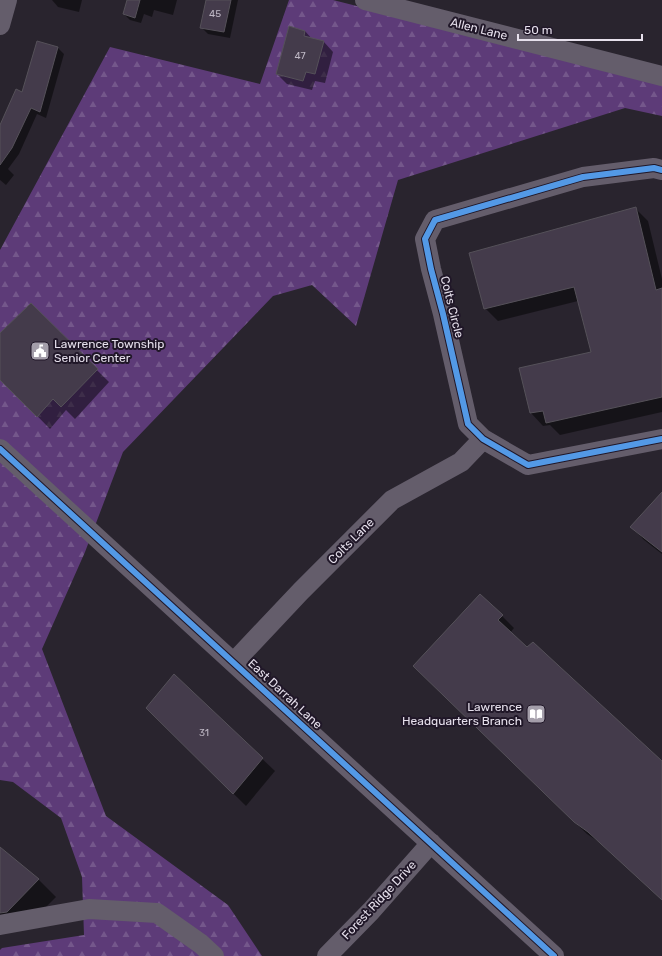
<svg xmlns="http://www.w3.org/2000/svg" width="662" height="956" font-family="Rubik,sans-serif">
<defs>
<pattern id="forest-firs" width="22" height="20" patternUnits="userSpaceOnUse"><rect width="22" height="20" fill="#5d3b78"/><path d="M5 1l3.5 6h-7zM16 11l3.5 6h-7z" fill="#74578b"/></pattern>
</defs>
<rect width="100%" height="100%" fill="#29242e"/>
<path fill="url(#forest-firs)" d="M 289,0 L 333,0 L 662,83 L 662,116 L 625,108 L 398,180 L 356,326 L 312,285 L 273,296 L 123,452 L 85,552 L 42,649 L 106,816 L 228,905 L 262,956 L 0,956 L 0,950 L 2,948 L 84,935 L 82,877 L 61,818 L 13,782 L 0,780 L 0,250 L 110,47 L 260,84 Z"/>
<g fill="#0007">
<path d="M 52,0 L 82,0 L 79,12 L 58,7 Z"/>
<path d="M 128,0 L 177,0 L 173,15 L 154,10 L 152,17 L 144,14 L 141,23 L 130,20 L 124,14 Z"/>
<path d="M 207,0 L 238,0 L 230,38 L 208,34 L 201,27 Z"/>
<path d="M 305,31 L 312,39 L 324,42 L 333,52 L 325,83 L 315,81 L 312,90 L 287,84 L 277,74 Z"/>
<path d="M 38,42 L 58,48 L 64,54 L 46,118 L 37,114 L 19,154 L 8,169 L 14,175 L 6,185 L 0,180 L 0,127 L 23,94 Z"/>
<path d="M 635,208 L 648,221 L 662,279 L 662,412 L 560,435 L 550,425 L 543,426 L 531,413 L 520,369 L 592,353 L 578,301 L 498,321 L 485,308 Z"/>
<path d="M 31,305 L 109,382 L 75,419 L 66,410 L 50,429 L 0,378 L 0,335 Z"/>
<path d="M 662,494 L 662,554 L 644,540 L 632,527 Z"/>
<path d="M 502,616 L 514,628 L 510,633 L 662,763 L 662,899 L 602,844 L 587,834 L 427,678 Z"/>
<path d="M 174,675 L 275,771 L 246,806 L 147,708 Z"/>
<path d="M 0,849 L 38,879 L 56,897 L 24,929 L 0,916 Z"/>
</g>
<g fill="#443b4b" stroke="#555159">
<path d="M 127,0 L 140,0 L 135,18 L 123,14 Z"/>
<path d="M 206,0 L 231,0 L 224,32 L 200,28 Z"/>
<path d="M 289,26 L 305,31 L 304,36 L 324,41 L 315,74 L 306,72 L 303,81 L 276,74 Z"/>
<path d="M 37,41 L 58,47 L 40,112 L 31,108 L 12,148 L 0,165 L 0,125 L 16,89 L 22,92 Z"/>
<path d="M 636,207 L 656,290 L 662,288 L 662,397 L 546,423 L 543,411 L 530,413 L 519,368 L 591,352 L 574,287 L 484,309 L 469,253 Z"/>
<path d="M 31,303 L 98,369 L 61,407 L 53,399 L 37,417 L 0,380 L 0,333 Z"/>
<path d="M 662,492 L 662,552 L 630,527 Z"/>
<path d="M 480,594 L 503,615 L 498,620 L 527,647 L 533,642 L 662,761 L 662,900 L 588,832 L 574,822 L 413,666 Z"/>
<path d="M 174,674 L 263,758 L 233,794 L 146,708 Z"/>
<path d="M 0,847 L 39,879 L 7,912 L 0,913 Z"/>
</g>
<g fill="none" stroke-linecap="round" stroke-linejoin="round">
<g stroke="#645d6b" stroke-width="20">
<path d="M 365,0 L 662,76"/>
<path d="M 0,25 L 7,0"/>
<path d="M 662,170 L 654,168 L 583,177 L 435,220 L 425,239 L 431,269 L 443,314 L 468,424 L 483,439 L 528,465 L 662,439"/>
<path d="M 0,449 L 554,956"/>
<path d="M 234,662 L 301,591 L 392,500 L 461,462 L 483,439"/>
<path d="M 0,925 L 89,909 L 157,913 L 201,944 L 214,956"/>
<path d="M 327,956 L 371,911 L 431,843"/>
</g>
<g stroke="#201728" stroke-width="8">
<g id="cycleway">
<path d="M 662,170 L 654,168 L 583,177 L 435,220 L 425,239 L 431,269 L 443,314 L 468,424 L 483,439 L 528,465 L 662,439"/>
<path d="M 0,449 L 554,956"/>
</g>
</g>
<use href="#cycleway" stroke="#5399e6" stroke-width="6"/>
</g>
<defs>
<g id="civic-square" transform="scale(1)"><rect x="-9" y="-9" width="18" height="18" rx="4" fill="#a49eaa" stroke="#201728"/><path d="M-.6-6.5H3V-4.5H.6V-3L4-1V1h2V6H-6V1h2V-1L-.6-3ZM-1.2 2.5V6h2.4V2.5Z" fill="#fff"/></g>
<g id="library-square" transform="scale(1)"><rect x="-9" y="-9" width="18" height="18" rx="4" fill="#a49eaa" stroke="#201728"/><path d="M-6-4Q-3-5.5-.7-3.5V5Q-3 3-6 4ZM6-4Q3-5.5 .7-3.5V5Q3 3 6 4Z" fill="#fff"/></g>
</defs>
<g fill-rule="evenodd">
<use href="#civic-square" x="40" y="351"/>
<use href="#library-square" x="536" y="714"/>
</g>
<g text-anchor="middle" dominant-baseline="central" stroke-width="4" stroke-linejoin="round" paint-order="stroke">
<g font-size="10" fill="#beb7c4">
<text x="215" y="14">45</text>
<text x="300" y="56">47</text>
<text x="204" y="733">31</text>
</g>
<g font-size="12" fill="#e6e0ec" stroke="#201728">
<text transform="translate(479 29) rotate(14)">Allen Lane</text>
<text transform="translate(452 307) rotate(76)">Colts Circle</text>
<text transform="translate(351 541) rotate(-45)">Colts Lane</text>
<text transform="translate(285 694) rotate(43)">East Darrah Lane</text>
<text transform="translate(379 900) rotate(-47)">Forest Ridge Drive</text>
</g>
<g font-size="12" fill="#e6e0ec" stroke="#201728" text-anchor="start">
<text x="54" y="344">Lawrence Township<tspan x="54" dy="14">Senior Center</tspan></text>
<text x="522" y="707" text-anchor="end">Lawrence<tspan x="522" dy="14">Headquarters Branch</tspan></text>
</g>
</g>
<path d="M518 34v6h124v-6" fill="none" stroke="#e6e0ec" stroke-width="2"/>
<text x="524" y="34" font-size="12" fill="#e6e0ec" stroke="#201728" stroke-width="3" paint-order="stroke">50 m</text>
</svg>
